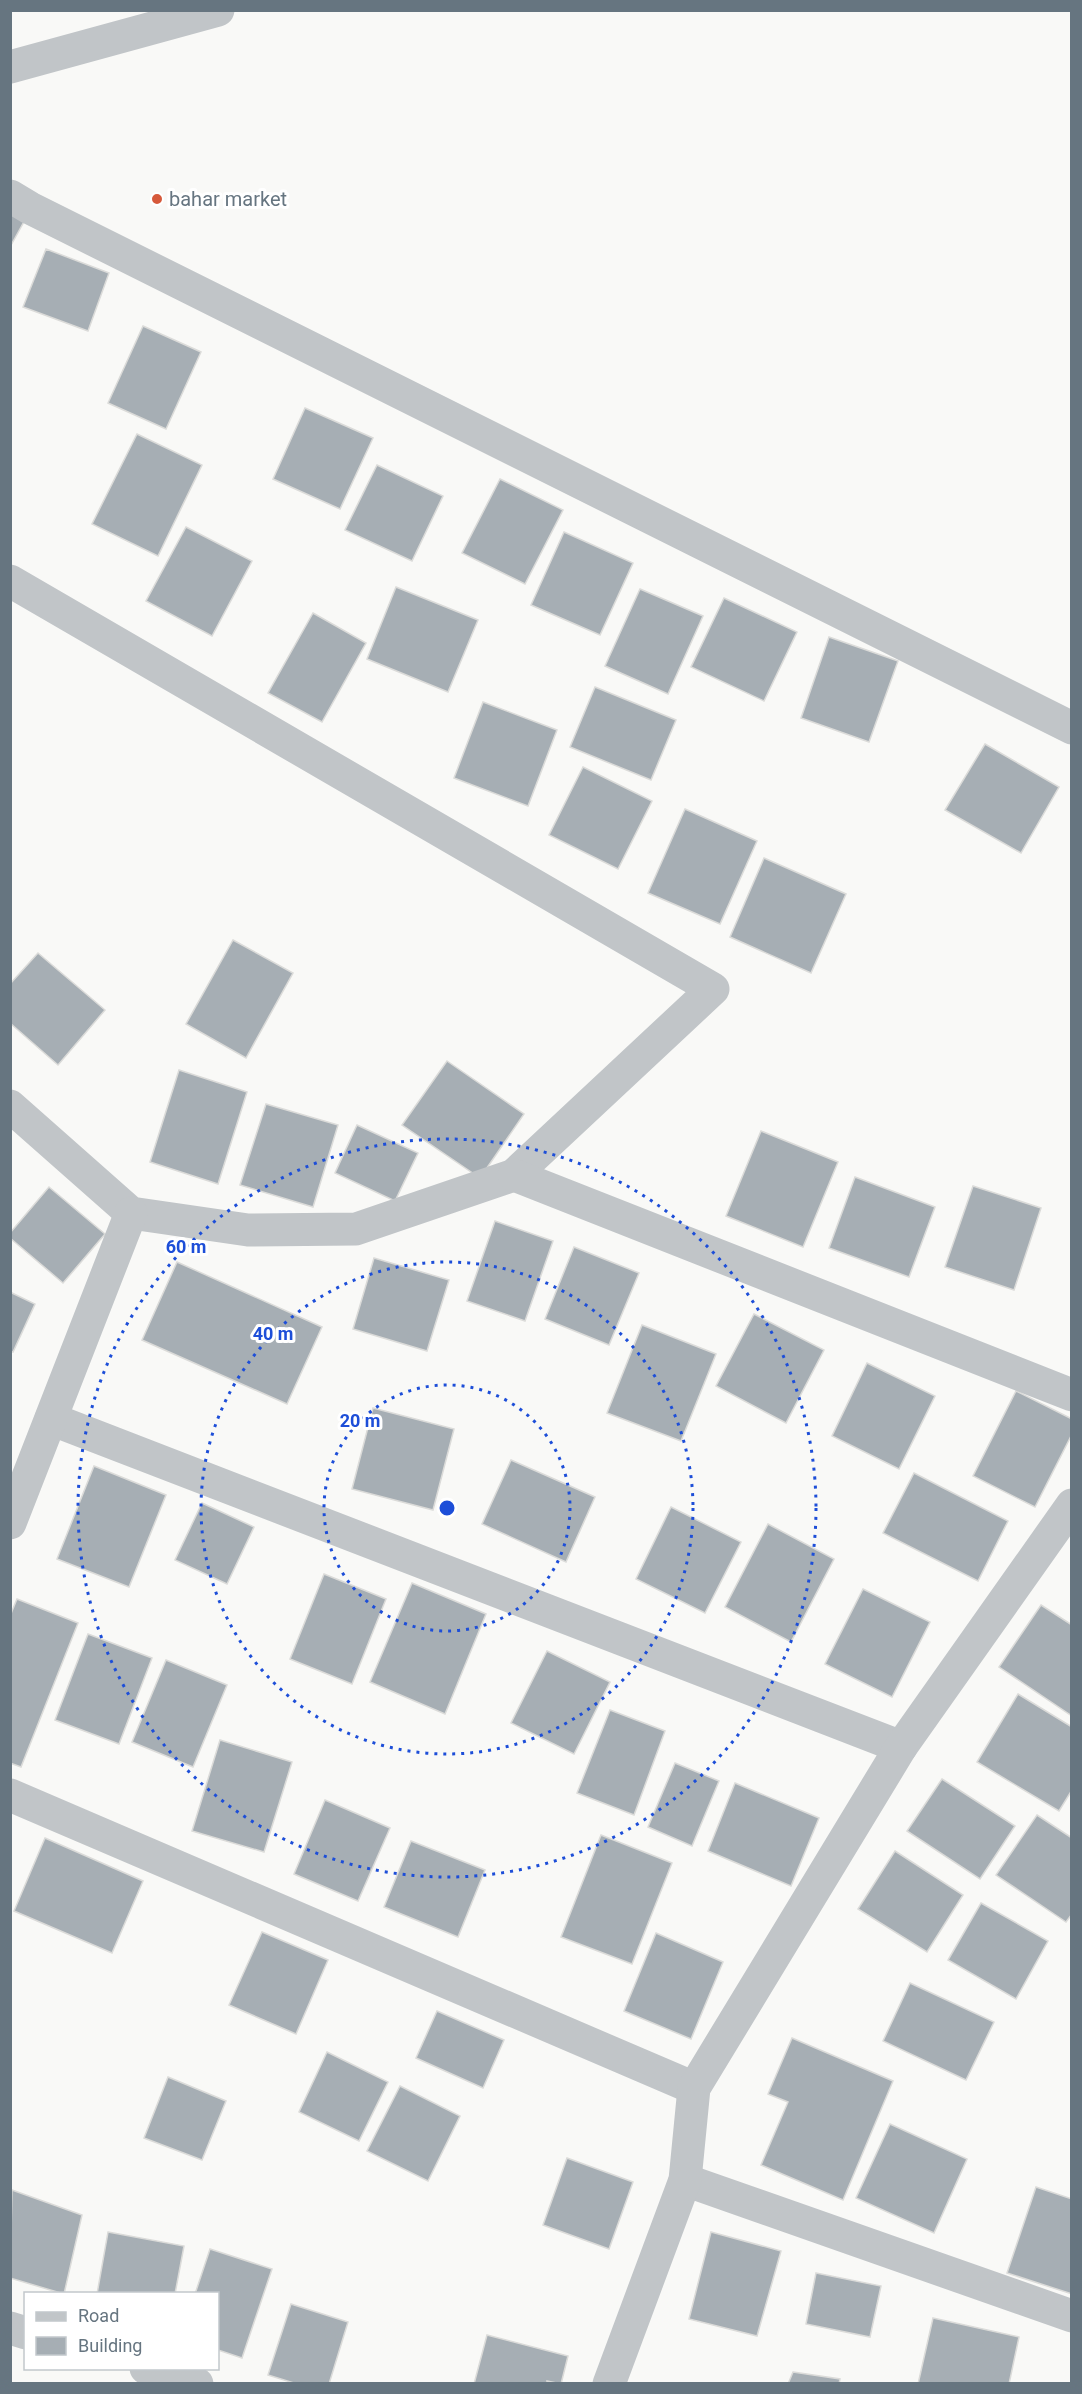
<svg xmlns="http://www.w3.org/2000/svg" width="1082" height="2394" font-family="Roboto,sans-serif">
<rect width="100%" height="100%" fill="#f9f9f7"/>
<g fill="#a6aeb4" stroke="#dbdbd9" stroke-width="1.5">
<path d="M 10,210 L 26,218 L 10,247 Z"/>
<path d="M 46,249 L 109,273 L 88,331 L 23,307 Z"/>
<path d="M 143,326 L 201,352 L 166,429 L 108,403 Z"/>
<path d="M 305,408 L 373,438 L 340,509 L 273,479 Z"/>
<path d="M 137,434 L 202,465 L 158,556 L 92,524 Z"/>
<path d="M 377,465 L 443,496 L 412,561 L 345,530 Z"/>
<path d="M 500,479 L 563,510 L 525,584 L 462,553 Z"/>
<path d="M 186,527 L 252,561 L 212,636 L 146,601 Z"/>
<path d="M 564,532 L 633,563 L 600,635 L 531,605 Z"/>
<path d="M 396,587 L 478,620 L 448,692 L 367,659 Z"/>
<path d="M 640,589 L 703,616 L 668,694 L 605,666 Z"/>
<path d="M 724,598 L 797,632 L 764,701 L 691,667 Z"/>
<path d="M 313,613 L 366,643 L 322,722 L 268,693 Z"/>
<path d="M 829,637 L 898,661 L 869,742 L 801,718 Z"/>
<path d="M 595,687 L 676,720 L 651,780 L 570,747 Z"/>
<path d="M 483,702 L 557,730 L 528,806 L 454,778 Z"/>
<path d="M 985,744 L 1059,787 L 1021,853 L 945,810 Z"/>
<path d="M 583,767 L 652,801 L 618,869 L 549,835 Z"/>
<path d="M 685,809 L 757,841 L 720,924 L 648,893 Z"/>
<path d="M 764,858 L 846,894 L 811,973 L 730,937 Z"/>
<path d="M 233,940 L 293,973 L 246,1058 L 186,1024 Z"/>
<path d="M 38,953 L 105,1010 L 58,1065 L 10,1023 L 10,984 Z"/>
<path d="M 447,1061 L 524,1114 L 480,1178 L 402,1125 Z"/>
<path d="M 179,1070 L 247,1092 L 218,1184 L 150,1162 Z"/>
<path d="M 266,1104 L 338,1125 L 313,1207 L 240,1185 Z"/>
<path d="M 357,1125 L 418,1153 L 395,1201 L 335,1173 Z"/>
<path d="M 761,1131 L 838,1162 L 803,1247 L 726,1216 Z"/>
<path d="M 855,1177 L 935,1207 L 909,1277 L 829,1248 Z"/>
<path d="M 973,1186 L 1041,1208 L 1014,1290 L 945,1267 Z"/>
<path d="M 49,1187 L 105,1234 L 63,1283 L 10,1238 L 10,1233 Z"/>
<path d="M 495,1221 L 553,1241 L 525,1321 L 467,1301 Z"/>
<path d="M 574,1247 L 639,1273 L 609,1345 L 545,1319 Z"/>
<path d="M 374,1258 L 449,1280 L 427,1351 L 353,1329 Z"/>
<path d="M 177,1262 L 322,1327 L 287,1404 L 142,1340 Z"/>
<path d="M 10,1292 L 35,1304 L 13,1352 L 10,1351 Z"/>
<path d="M 754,1314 L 824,1350 L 786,1423 L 716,1386 Z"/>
<path d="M 642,1325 L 716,1354 L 681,1441 L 607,1413 Z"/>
<path d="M 867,1363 L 935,1396 L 899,1469 L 832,1436 Z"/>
<path d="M 1016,1391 L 1072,1419 L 1072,1434 L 1035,1507 L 973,1476 Z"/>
<path d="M 373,1408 L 454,1429 L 433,1510 L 352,1489 Z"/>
<path d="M 511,1460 L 595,1497 L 566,1562 L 482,1524 Z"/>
<path d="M 94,1466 L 166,1495 L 129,1587 L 57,1559 Z"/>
<path d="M 914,1473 L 1008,1521 L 978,1581 L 883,1533 Z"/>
<path d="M 202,1503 L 254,1527 L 227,1584 L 175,1560 Z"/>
<path d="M 671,1507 L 741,1542 L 705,1613 L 636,1579 Z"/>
<path d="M 768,1524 L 834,1559 L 791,1642 L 725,1607 Z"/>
<path d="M 324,1574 L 386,1599 L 352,1684 L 290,1659 Z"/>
<path d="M 412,1583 L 486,1614 L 445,1714 L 370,1682 Z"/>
<path d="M 863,1589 L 930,1622 L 892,1697 L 825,1664 Z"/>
<path d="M 17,1599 L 78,1623 L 21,1767 L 10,1763 L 10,1616 Z"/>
<path d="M 1041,1605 L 1072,1625 L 1072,1716 L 999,1667 Z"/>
<path d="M 88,1634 L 152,1658 L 119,1744 L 55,1720 Z"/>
<path d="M 547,1651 L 610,1682 L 574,1754 L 511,1723 Z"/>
<path d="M 166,1660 L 227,1685 L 193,1767 L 132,1742 Z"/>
<path d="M 1018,1694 L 1072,1727 L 1072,1790 L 1059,1811 L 977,1762 Z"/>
<path d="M 610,1710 L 665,1731 L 634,1815 L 577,1793 Z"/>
<path d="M 220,1740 L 292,1762 L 264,1852 L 192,1831 Z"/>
<path d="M 675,1763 L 719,1781 L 692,1846 L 648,1827 Z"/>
<path d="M 942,1779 L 1015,1826 L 980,1879 L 907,1831 Z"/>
<path d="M 735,1783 L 819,1818 L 791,1886 L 708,1851 Z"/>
<path d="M 325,1800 L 390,1828 L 358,1901 L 294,1874 Z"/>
<path d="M 1037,1815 L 1072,1838 L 1072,1914 L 1066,1922 L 996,1875 Z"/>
<path d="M 601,1835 L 672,1863 L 632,1964 L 561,1937 Z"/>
<path d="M 45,1838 L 143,1881 L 112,1953 L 14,1911 Z"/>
<path d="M 411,1841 L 485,1870 L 458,1937 L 384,1907 Z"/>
<path d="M 895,1851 L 963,1895 L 927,1952 L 858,1909 Z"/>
<path d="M 981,1903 L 1048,1941 L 1016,1999 L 948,1960 Z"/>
<path d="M 262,1932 L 328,1960 L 296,2034 L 229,2005 Z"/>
<path d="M 656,1933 L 723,1962 L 691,2039 L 624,2011 Z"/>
<path d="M 910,1983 L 994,2022 L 966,2080 L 883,2041 Z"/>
<path d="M 437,2011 L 504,2040 L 483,2088 L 416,2058 Z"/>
<path d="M 792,2038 L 893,2081 L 843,2200 L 761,2165 L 788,2102 L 768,2094 Z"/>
<path d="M 327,2052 L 388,2082 L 359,2141 L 299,2112 Z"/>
<path d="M 168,2077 L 226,2101 L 202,2160 L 144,2138 Z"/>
<path d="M 400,2086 L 460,2116 L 428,2181 L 367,2151 Z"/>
<path d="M 890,2124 L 967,2159 L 934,2233 L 856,2198 Z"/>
<path d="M 567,2158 L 633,2182 L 609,2249 L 543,2225 Z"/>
<path d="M 1036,2187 L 1072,2199 L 1072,2294 L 1007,2273 Z"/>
<path d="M 12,2190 L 82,2215 L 64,2294 L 10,2278 Z"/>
<path d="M 108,2232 L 184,2246 L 175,2294 L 97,2294 Z"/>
<path d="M 711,2232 L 781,2251 L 757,2336 L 689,2319 Z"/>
<path d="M 210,2249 L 272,2269 L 242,2358 L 218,2350 L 218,2294 L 195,2294 Z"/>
<path d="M 816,2273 L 881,2286 L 870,2337 L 806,2324 Z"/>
<path d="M 291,2304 L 348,2322 L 329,2384 L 297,2384 L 268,2375 Z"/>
<path d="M 933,2318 L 1019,2337 L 1009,2384 L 918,2384 Z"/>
<path d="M 487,2335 L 568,2356 L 561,2384 L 547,2381 L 547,2384 L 474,2384 Z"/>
<path d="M 793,2372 L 840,2379 L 839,2384 L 788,2384 Z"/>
</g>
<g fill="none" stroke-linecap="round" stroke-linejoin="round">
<g stroke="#c1c5c8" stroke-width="33">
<path d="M 10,67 L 218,10"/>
<path d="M 10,196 L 30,208 L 1072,728"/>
<path d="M 10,581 L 713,989 L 514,1175 L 356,1229 L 248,1230 L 131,1213 L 10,1106"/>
<path d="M 514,1175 L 1072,1395"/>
<path d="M 51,1419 L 901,1747"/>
<path d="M 10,1523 L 131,1213"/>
<path d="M 10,1795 L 694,2088"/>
<path d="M 685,2180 L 1072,2316"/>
<path d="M 10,2328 L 26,2333"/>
<path d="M 146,2368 L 197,2384"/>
<path d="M 609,2384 L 685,2180 L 694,2088 L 901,1747 L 1072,1505"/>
</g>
</g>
<g fill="none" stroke="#1d4ed8" stroke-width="3" stroke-dasharray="3 6">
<circle cx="447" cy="1508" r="123"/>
<circle cx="447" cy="1508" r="246"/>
<circle cx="447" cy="1508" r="369"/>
</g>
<circle fill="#d6593a" stroke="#fff" stroke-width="2" cx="157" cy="199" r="6"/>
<g text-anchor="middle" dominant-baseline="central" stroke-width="6" stroke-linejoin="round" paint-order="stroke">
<g font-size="20" fill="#667580" stroke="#fff" text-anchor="start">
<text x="169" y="199">bahar market</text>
</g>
</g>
<circle cx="447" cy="1508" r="9" fill="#1d4ed8" stroke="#fff" stroke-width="3"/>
<g font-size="18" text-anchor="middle" font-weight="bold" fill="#1d4ed8" stroke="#fff" stroke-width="6" stroke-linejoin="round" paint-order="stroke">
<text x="186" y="1253">60 m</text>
<text x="273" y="1340">40 m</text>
<text x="360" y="1427">20 m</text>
</g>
<rect width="1082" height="2394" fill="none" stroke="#667580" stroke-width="24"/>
<rect x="24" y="2292" width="195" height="78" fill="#ffffff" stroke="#c2c8cc" stroke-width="1.5"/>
<rect x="36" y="2312" width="30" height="9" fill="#c1c5c8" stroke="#c2c8cc" stroke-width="1.5"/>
<text x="78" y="2322" font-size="18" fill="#667580">Road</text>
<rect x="36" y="2337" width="30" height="18" fill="#a6aeb4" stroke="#c2c8cc" stroke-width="1.5"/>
<text x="78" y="2352" font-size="18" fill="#667580">Building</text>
</svg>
